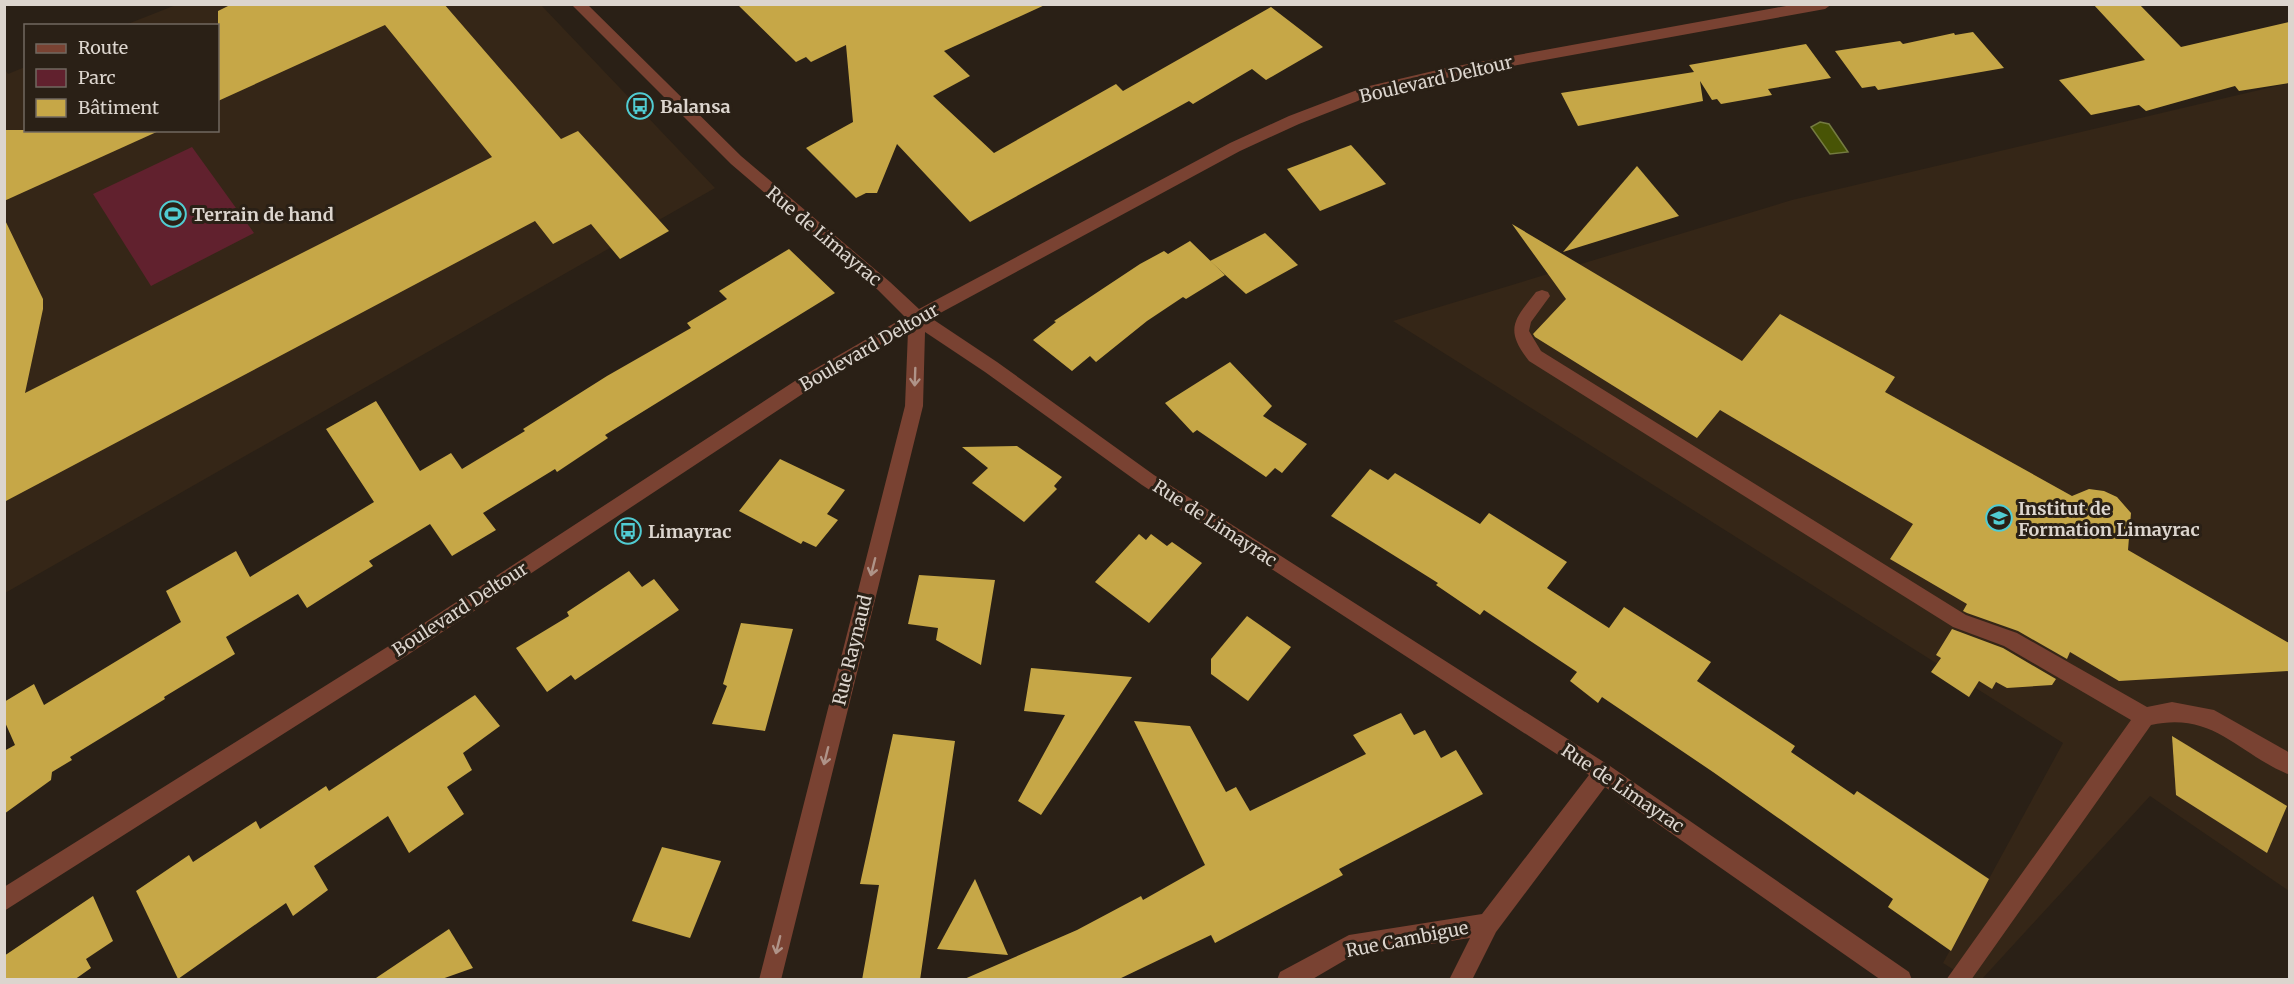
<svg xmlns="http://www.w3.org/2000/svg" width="2294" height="984" font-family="Merriweather,serif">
<rect width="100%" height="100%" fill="#2a2016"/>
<g fill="#352617">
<path d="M 176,5 L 541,5 L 715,188 L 5,593 L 4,68 L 8,74 L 25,67 L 26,130 L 218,130 L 218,26 L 125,25 Z"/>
<path d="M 2289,83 L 2289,891 L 2150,796 L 1982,979 L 1968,979 L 1943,963 L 2063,743 L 1393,321 L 1792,200 Z"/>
</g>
<path fill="#61212e" d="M 192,147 L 254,233 L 151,286 L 93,194 Z"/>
<path fill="#485405" stroke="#747b41" stroke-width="1.5" d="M 1820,122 L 1829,124 L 1848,152 L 1830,154 L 1811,127 Z"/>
<g fill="#c6a747">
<path d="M 232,4 L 444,4 L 561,139 L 578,131 L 669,231 L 620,259 L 591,224 L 553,244 L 535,221 L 4,502 L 4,218 L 43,299 L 43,309 L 25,393 L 492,157 L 385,25 L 218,101 L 218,11 Z"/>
<path d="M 737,4 L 1047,4 L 944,51 L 970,76 L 933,96 L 994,153 L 1116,84 L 1123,91 L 1271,7 L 1323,47 L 1266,80 L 1252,69 L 1193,104 L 1189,101 L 970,222 L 897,144 L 877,193 L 866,193 L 856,198 L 806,148 L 853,122 L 846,45 L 811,62 L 806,57 L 796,62 Z"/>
<path d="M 2093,4 L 2139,4 L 2181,47 L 2289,22 L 2289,83 L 2239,91 L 2235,86 L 2146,111 L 2139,105 L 2091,115 L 2059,80 L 2145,60 Z"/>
<path d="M 1973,32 L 2004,68 L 1878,90 L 1875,86 L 1862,88 L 1835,51 L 1900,41 L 1903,44 L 1954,33 L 1955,35 Z"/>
<path d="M 1806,44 L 1831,78 L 1768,89 L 1772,95 L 1721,104 L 1717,99 L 1712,100 L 1700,81 L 1703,101 L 1578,126 L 1561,93 L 1694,72 L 1689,65 Z"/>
<path d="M 4,130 L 161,130 L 4,201 Z"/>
<path d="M 1351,145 L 1386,184 L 1320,211 L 1287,169 Z"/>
<path d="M 1637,166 L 1679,216 L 1563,252 Z"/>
<path d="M 1512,224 L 1742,361 L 1780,314 L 1895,377 L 1885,392 L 2072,496 L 2089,489 L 2104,491 L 2117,497 L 2131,513 L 2128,550 L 2289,643 L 2289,671 L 2119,681 L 2070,652 L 2067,659 L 2018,631 L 1967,613 L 1963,611 L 1967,604 L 1890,559 L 1913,524 L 1720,410 L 1697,438 L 1535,337 L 1533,334 L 1566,299 Z"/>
<path d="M 1265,233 L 1298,265 L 1246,294 L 1210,261 Z"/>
<path d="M 1190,241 L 1225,275 L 1186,299 L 1183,297 L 1147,321 L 1096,362 L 1090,356 L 1072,371 L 1033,340 L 1056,322 L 1054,321 L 1140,264 L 1164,251 L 1168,254 Z"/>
<path d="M 789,249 L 835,293 L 605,435 L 608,438 L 557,472 L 555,469 L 483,513 L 496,530 L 452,556 L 430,524 L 369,561 L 373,566 L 307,608 L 298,594 L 226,637 L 235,654 L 164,697 L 165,699 L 70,757 L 72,760 L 52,772 L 51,780 L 4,814 L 4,751 L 15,745 L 4,720 L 4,702 L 34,684 L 44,705 L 181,622 L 166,591 L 236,551 L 250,577 L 374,502 L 326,429 L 376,401 L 420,471 L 451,453 L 462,469 L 525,431 L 523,429 L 607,376 L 691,328 L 687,323 L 727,299 L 719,291 Z"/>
<path d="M 1230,362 L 1272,406 L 1263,416 L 1307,444 L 1282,473 L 1275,468 L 1266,477 L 1197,430 L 1193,433 L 1165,403 Z"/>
<path d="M 1017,446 L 1062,477 L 1054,486 L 1057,489 L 1024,522 L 972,483 L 988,468 L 962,447 Z"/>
<path d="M 780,459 L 845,490 L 827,514 L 838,520 L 816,547 L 803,541 L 801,544 L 739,511 Z"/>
<path d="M 1370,469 L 1388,480 L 1395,473 L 1480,524 L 1489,513 L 1567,562 L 1547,588 L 1609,628 L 1624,607 L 1711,662 L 1697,681 L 1795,746 L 1791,752 L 1854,795 L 1857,791 L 1989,879 L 1951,951 L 1888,907 L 1893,899 L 1713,772 L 1602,697 L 1598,703 L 1570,681 L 1577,672 L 1484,610 L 1480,615 L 1436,585 L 1438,583 L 1331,516 Z"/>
<path d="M 1139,534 L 1146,540 L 1151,534 L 1167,546 L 1172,542 L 1202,563 L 1149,623 L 1095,582 Z"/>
<path d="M 629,571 L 642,587 L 654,579 L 679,610 L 575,680 L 571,675 L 547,692 L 516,648 L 569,616 L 567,612 Z"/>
<path d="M 919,575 L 995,580 L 981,665 L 936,640 L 938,628 L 908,624 Z"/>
<path d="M 1247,616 L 1291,647 L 1248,701 L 1211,674 L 1211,659 Z"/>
<path d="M 741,623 L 793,629 L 765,731 L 712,724 L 727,686 L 723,684 Z"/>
<path d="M 1952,629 L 2003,648 L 2056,679 L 2052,685 L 2007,688 L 1996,682 L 1992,689 L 1979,681 L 1969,697 L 1931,672 L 1941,658 L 1936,655 Z"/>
<path d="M 1031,668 L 1132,677 L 1041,815 L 1018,801 L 1065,715 L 1024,711 Z"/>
<path d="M 475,695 L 500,726 L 463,753 L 472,770 L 447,787 L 464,814 L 409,853 L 388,816 L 314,866 L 328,890 L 293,916 L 286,903 L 178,979 L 136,891 L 189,855 L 193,862 L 256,821 L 260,829 L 326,786 L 329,791 Z"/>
<path d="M 1401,713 L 1414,735 L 1425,730 L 1441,758 L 1456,750 L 1483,794 L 1339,869 L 1343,875 L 1215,943 L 1211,935 L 1117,980 L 962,980 L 1077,930 L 1141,896 L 1143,900 L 1205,865 L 1134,721 L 1190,726 L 1226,792 L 1236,787 L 1250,811 L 1366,754 L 1353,735 Z"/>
<path d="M 893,734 L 955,741 L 920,980 L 862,980 L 879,885 L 860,884 Z"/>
<path d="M 2172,736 L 2287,806 L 2267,853 L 2176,795 Z"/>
<path d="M 662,847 L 721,861 L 690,938 L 632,921 Z"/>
<path d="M 975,879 L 1008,955 L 937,949 Z"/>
<path d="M 93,896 L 113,941 L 86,959 L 91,968 L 74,980 L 4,980 L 4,956 Z"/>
<path d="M 449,929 L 473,968 L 439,980 L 373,980 Z"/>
</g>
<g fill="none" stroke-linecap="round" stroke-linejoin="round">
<g fill="#794232" fill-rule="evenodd">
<path d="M 571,4 L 587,4 L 741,156 L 890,282 L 919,309 L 1230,143 L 1289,116 L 1365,87 L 1446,68 L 1797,4 L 1832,4 L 1825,9 L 1446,78 L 1373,95 L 1299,124 L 1240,151 L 931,318 L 997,362 L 1154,475 L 1610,766 L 1909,972 L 1912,980 L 1881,980 L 1605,787 L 1496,932 L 1472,980 L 1449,980 L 1470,938 L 1352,956 L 1311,980 L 1277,980 L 1280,972 L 1349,935 L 1482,914 L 1589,775 L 1142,485 L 985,372 L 925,332 L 923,406 L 781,980 L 759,980 L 905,406 L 908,331 L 813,387 L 406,656 L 4,911 L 4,887 L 392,644 L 801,377 L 905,317 L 878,290 L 731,164 Z"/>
<path d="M 1542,290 L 1548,292 L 1550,296 L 1531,322 L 1529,331 L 1541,351 L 1966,615 L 2017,633 L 2147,707 L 2172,702 L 2214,710 L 2290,753 L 2290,775 C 2238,754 2214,711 2151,725 L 1971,980 L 1946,980 L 2131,720 L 2004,646 L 1953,627 L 1529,361 C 1504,329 1514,320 1536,292 Z"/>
</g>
</g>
<defs><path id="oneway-shaft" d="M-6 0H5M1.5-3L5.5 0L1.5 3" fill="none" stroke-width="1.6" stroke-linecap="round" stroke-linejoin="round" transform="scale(1.5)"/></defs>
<g stroke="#af9388">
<use href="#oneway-shaft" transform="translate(915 377) rotate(92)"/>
<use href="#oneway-shaft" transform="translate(873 567) rotate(104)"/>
<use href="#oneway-shaft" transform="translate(826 756) rotate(104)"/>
<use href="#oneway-shaft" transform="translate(778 945) rotate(104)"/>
</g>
<defs>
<g id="bus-ring" transform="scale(1.35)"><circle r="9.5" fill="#2a2016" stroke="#51ccd2" stroke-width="1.5"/><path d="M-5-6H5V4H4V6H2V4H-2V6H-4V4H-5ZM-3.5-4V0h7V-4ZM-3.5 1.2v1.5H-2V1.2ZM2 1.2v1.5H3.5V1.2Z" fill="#51ccd2"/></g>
<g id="stadium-ring" transform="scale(1.35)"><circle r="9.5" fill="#2a2016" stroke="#51ccd2" stroke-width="1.5"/><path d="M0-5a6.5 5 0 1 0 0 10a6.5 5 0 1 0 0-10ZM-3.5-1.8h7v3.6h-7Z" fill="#51ccd2"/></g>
<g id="university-ring" transform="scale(1.35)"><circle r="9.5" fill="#2a2016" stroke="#51ccd2" stroke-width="1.5"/><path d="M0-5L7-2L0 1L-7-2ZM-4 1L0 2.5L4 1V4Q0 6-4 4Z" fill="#51ccd2"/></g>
</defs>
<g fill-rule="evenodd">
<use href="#bus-ring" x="640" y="106"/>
<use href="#stadium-ring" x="173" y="214"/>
<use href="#university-ring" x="1999" y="518"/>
<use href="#bus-ring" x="628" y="531"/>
</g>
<g text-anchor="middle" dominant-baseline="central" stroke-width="6" stroke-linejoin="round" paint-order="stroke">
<g font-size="18" fill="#dcd5ce" stroke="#2a2016">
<text transform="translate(1436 79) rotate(-13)">Boulevard Deltour</text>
<text transform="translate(824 236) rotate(40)">Rue de Limayrac</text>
<text transform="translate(869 347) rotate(-30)">Boulevard Deltour</text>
<text transform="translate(1215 523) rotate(33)">Rue de Limayrac</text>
<text transform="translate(460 609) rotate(-33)">Boulevard Deltour</text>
<text transform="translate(852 650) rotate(-76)">Rue Raynaud</text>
<text transform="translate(1623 788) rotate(34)">Rue de Limayrac</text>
<text transform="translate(1407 939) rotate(-11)">Rue Cambigue</text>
</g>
<g font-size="18" font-weight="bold" fill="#dcd5ce" stroke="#2a2016" text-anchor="start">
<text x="660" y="106">Balansa</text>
<text x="192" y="214">Terrain de hand</text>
<text x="2018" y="508">Institut de<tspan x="2018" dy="21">Formation Limayrac</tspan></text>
<text x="648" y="531">Limayrac</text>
</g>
</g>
<rect width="2294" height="984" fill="none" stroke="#dcd5ce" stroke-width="12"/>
<rect x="24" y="24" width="195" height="108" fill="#2a2016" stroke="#716860" stroke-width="1.5"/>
<rect x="36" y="44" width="30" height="9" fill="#794232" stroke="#716860" stroke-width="1.5"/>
<text x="78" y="54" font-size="18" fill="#dcd5ce">Route</text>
<rect x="36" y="69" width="30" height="18" fill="#61212e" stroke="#716860" stroke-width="1.5"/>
<text x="78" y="84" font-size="18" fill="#dcd5ce">Parc</text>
<rect x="36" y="99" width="30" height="18" fill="#c6a747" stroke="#716860" stroke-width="1.5"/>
<text x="78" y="114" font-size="18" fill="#dcd5ce">Bâtiment</text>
</svg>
